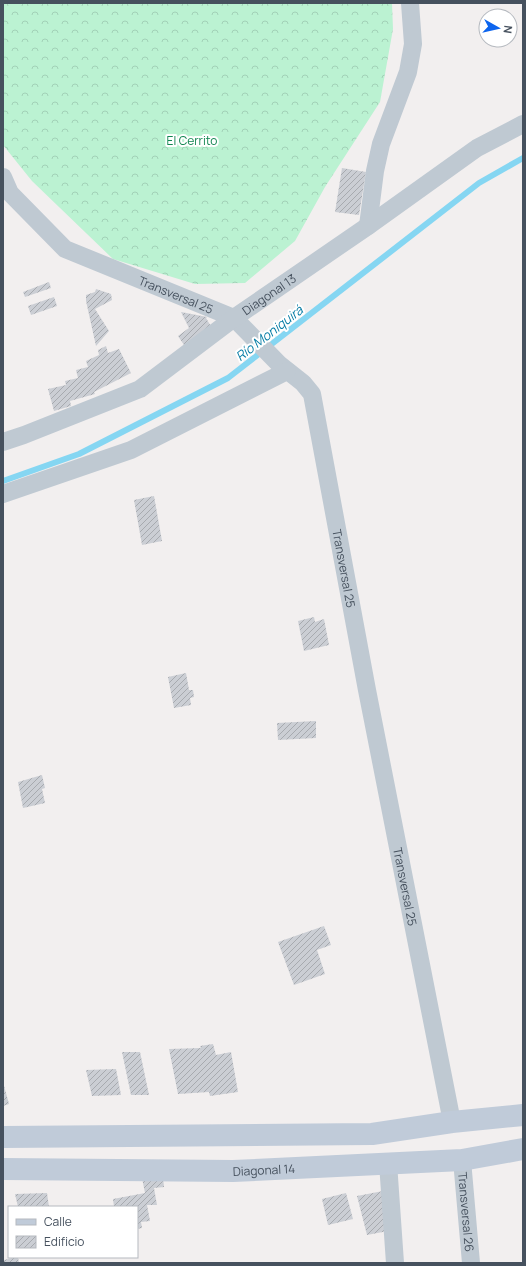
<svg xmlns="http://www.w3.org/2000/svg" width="526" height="1266" font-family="Manrope,sans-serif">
<defs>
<pattern id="forest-crowns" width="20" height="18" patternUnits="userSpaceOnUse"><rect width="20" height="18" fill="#bbf2d2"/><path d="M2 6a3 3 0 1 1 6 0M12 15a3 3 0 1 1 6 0" fill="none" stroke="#a2d1b7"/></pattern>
<pattern id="building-hatch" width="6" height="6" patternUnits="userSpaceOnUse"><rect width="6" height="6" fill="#cbced4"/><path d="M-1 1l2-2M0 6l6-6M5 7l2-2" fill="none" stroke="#a7aaaf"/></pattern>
</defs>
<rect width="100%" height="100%" fill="#f2efef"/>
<path fill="url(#forest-crowns)" d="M 3,3 L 392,3 L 393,29 L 380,102 L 325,187 L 295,241 L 245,283 L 195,284 L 113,259 L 32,181 L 3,145 Z"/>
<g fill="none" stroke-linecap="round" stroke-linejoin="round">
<path stroke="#85d6f2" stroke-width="6" d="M 3,481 L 79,454 L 228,378 L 479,183 L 523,158"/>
</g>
<g fill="url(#building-hatch)">
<path d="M 342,168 L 366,172 L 359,215 L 335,212 Z"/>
<path d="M 49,282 L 51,288 L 25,297 L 23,292 Z"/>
<path d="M 96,289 L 111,294 L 112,300 L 95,309 L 109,331 L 96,346 L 86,301 L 86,295 L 95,292 Z"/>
<path d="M 54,297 L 57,306 L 31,315 L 28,306 Z"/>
<path d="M 181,312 L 207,317 L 206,318 L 212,328 L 184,345 L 178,336 L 189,328 Z"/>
<path d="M 106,346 L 108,353 L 119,349 L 131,373 L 94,392 L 95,394 L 70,401 L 71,406 L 54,411 L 48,389 L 66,385 L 65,381 L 78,378 L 76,370 L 88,367 L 86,361 L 99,355 L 98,350 Z"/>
<path d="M 154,496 L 162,541 L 142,545 L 134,500 Z"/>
<path d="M 314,617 L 315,622 L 324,619 L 329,645 L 304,651 L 298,621 Z"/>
<path d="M 186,673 L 189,690 L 193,690 L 194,697 L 190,698 L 191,705 L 174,708 L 168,677 Z"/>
<path d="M 316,721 L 316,738 L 278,740 L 277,723 Z"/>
<path d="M 42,775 L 45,788 L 42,789 L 45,803 L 23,808 L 18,782 Z"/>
<path d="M 324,926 L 331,945 L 317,950 L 325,974 L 294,985 L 278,942 Z"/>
<path d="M 213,1044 L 216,1055 L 231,1052 L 238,1092 L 210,1096 L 209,1092 L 178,1094 L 169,1049 L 201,1048 L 200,1046 Z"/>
<path d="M 122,1052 L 140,1052 L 149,1095 L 131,1095 Z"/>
<path d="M 116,1069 L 121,1095 L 92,1096 L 86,1070 Z"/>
<path d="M 3,1082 L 9,1104 L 3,1106 Z"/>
<path d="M 163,1177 L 164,1187 L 154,1188 L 157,1205 L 147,1205 L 150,1221 L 141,1222 L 142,1228 L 137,1229 L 137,1207 L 114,1207 L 113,1199 L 145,1193 L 142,1178 Z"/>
<path d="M 383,1191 L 388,1231 L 367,1235 L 357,1196 Z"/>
<path d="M 47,1193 L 49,1207 L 18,1207 L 15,1194 Z"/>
<path d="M 346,1193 L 353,1219 L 328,1225 L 322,1199 Z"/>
<path d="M 16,1257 L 18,1257 L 19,1263 L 4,1263 L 4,1260 Z"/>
</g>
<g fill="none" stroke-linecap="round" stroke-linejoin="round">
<g stroke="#bfc9d2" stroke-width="18">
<path id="s1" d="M 3,177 L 10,193 L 65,249 L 234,318 L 279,364 L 303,383 L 312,394 L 367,690 L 452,1122"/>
<path d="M 368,226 L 375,171 L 381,144 L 408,72 L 413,44 L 410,3"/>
<path id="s2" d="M 3,442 L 24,435 L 140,389 L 234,318 L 368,226 L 477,148 L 523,124"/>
<path d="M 3,494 L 131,450 L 287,371"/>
<path id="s3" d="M 462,1160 L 471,1263"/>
<path d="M 388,1163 L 395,1263"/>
</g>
<g stroke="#c0cbd9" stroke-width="22">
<path d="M 3,1137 L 372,1134 L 452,1122 L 523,1115"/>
<path id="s4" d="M 3,1169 L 233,1171 L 462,1160 L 523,1149"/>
</g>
</g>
<g text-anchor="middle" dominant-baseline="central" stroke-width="4" stroke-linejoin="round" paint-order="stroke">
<g font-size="12" fill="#118550" stroke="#fff">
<text x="192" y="140">El Cerrito</text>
</g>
<g font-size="12" fill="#46515e" stroke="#fff">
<text stroke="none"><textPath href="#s2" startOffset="307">Diagonal 13</textPath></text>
<text stroke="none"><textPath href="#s1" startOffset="216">Transversal 25</textPath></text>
<text stroke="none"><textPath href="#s1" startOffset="565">Transversal 25</textPath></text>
<text stroke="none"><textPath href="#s1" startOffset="889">Transversal 25</textPath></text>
<text stroke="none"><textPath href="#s4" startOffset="261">Diagonal 14</textPath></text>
<text stroke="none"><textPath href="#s3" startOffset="52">Transversal 26</textPath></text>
</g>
<g font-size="13" font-style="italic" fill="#047ba4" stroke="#fff">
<text transform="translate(269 333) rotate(-38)">Río Moniquirá</text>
</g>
</g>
<rect width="526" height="1266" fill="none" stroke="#46515e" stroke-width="8"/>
<rect x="8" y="1206" width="130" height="52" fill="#ffffff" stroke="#b5b9bf"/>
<rect x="16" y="1219" width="20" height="6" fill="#c0cbd9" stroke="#b5b9bf"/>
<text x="44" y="1226" font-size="12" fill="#46515e">Calle</text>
<rect x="16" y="1236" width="20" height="12" fill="url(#building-hatch)" stroke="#b5b9bf"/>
<text x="44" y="1246" font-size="12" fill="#46515e">Edificio</text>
<g transform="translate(498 28) rotate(98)"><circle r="19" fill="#ffffff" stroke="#b5b9bf"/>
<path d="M0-3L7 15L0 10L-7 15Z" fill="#0d65ee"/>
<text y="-6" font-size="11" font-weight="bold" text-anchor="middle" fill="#46515e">N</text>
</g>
</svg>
